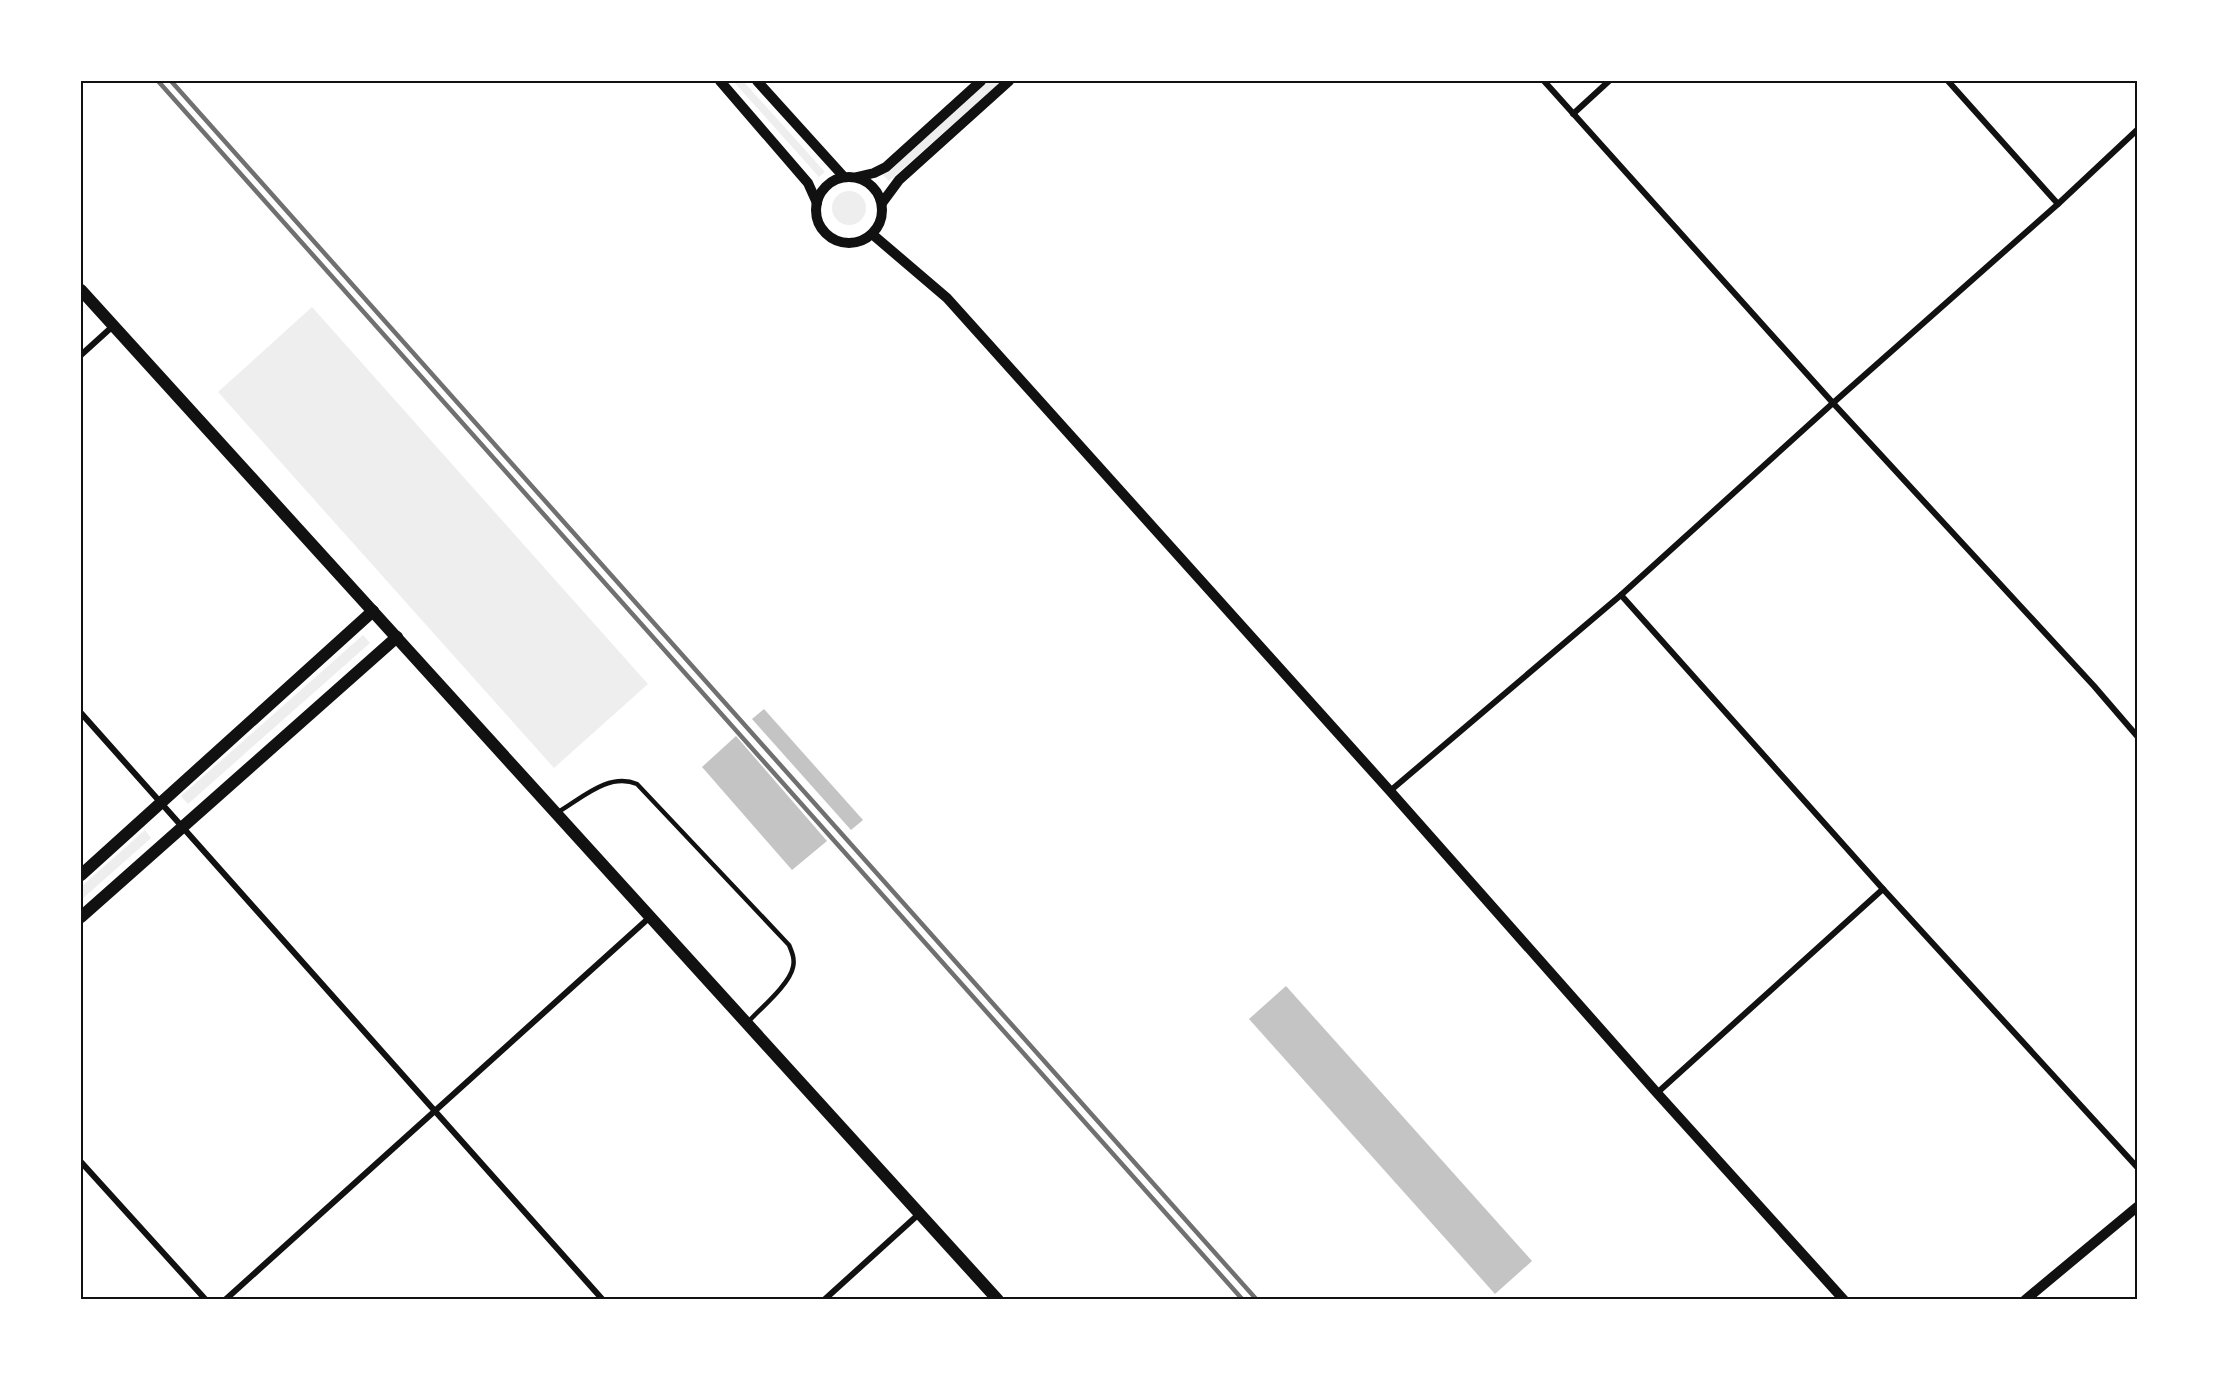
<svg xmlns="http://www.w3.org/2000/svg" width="2218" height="1381" font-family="Arial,sans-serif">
<rect width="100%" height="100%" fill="#fff"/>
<g fill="#eee">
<path d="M 733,81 L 743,81 L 825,172 L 819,177 Z"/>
<path d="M 986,81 L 1002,81 L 889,181 L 882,174 Z"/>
<circle cx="849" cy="208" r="17"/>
<path d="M 312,307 L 648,684 L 554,768 L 218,392 Z"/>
<path d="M 363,635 L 370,643 L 188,804 L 181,796 Z"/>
<path d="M 145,830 L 151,838 L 81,900 L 81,887 Z"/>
</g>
<g fill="#c4c4c4">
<path d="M 764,709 L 863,820 L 851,830 L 752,719 Z"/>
<path d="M 736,736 L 827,841 L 792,870 L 702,767 Z"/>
<path d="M 1286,986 L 1532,1261 L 1495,1294 L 1249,1019 Z"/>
</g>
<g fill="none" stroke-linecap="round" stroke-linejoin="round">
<path stroke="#111" stroke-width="4.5" d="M 558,812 C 582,798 609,772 637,784 L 789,945 C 792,952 795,959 793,967 C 790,984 760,1009 748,1022"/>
<g stroke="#111" stroke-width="6">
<path d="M 1544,81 L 1833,403 L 2094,686 L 2137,736"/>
<path d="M 1948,81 L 2058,204"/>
<path d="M 1573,114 L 1609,81"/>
<path d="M 81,355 L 113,326"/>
<path d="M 1621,595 L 1883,889 L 2137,1167"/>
<path d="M 81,713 L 603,1300"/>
<path d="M 1390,791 L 1621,595 L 1833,403 L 2058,204 L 2137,130"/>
<path d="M 1657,1093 L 1883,889"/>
<path d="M 81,1162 L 206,1300"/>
<path d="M 225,1300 L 650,917"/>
<path d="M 824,1300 L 920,1213"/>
</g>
<g stroke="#111" stroke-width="10">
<path d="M 720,81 L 808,183 L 817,203"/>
<path d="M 757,81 L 844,177"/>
<path d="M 857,177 L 874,173 L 886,167 L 981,81"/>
<circle cx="849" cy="210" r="33"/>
<path d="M 882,203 L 899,180 L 1009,81"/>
<path d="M 872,234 L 947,298 L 1390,791 L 1657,1093 L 1844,1300"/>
<path d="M 2025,1300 L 2137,1207"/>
</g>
<g stroke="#111" stroke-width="12">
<path d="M 81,290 L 998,1300"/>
<path d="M 81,875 L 373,611"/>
<path d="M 81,917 L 397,637"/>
</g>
<g stroke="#707070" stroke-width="4.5">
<path d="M 158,81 L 1243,1300"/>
<path d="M 171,81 L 1257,1300"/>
</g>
</g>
<rect width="2218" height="1381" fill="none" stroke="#ffffff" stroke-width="165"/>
<rect x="82" y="82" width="2054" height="1216" fill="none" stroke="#111" stroke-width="2"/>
</svg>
